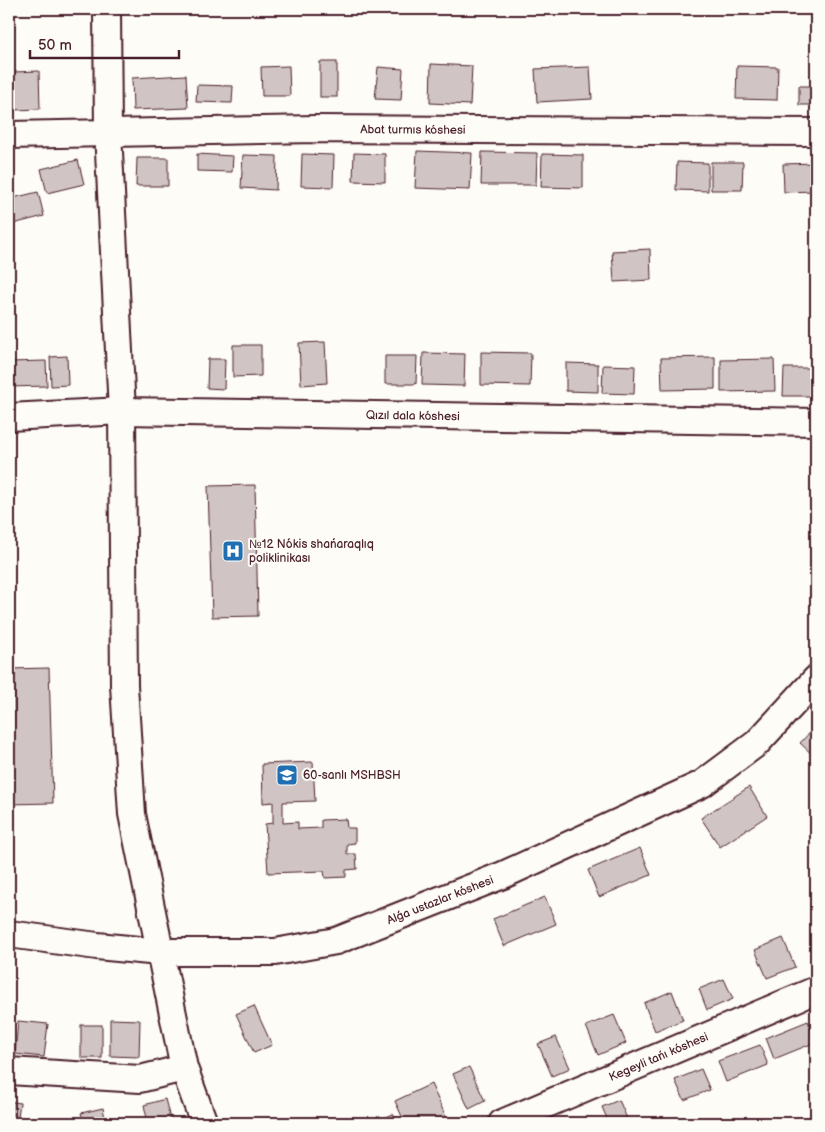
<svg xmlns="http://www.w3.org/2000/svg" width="825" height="1132" font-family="'Balsamiq Sans',sans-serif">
<rect width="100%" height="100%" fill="#fdfcf7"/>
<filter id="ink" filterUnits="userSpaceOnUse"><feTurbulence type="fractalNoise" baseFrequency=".02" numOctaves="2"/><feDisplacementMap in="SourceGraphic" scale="10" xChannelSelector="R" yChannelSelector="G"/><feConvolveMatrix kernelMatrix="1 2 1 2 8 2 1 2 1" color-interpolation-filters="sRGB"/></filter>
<g filter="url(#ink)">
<g fill="#d0c5c4" stroke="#4a1f2b">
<rect x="320" y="62" width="17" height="35"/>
<path d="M 431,64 L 472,66 L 470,105 L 430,103 Z"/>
<path d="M 289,66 L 290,96 L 262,96 L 261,67 Z"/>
<path d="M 737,66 L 778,67 L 777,100 L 736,99 Z"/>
<path d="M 378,67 L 403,69 L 401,100 L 375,99 Z"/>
<path d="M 590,67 L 592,99 L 537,102 L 535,69 Z"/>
<path d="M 39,71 L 40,109 L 15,110 L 14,72 Z"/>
<path d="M 186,75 L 188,108 L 133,110 L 132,78 Z"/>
<path d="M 197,85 L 233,86 L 232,103 L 196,102 Z"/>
<rect x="799" y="86" width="17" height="19"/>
<path d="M 417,151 L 472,153 L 470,190 L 415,188 Z"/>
<path d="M 482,152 L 537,153 L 536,185 L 481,185 Z"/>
<path d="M 354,153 L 385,154 L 385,182 L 353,181 Z"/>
<path d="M 197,154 L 233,156 L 232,172 L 197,171 Z"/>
<path d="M 302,154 L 334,155 L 333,187 L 301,186 Z"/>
<path d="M 542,154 L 583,155 L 583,188 L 541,187 Z"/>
<path d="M 243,155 L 277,156 L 276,190 L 241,188 Z"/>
<path d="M 137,158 L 168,158 L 168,186 L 136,186 Z"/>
<path d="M 78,160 L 84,184 L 47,193 L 41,169 Z"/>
<path d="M 677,162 L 708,163 L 708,191 L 676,190 Z"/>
<path d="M 711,162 L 743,162 L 742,190 L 711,190 Z"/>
<path d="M 816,163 L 816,191 L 784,192 L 783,164 Z"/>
<path d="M 38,192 L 44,216 L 9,225 L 9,199 Z"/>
<path d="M 650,249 L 651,280 L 614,282 L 612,251 Z"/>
<path d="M 325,342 L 327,383 L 301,385 L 299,343 Z"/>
<path d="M 233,345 L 261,345 L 261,376 L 233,377 Z"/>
<path d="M 481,352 L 531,353 L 530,386 L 481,385 Z"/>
<path d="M 423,353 L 465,354 L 464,386 L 422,385 Z"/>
<path d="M 67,356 L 68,385 L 51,386 L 50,357 Z"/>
<path d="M 385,356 L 417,356 L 416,384 L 385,384 Z"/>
<path d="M 715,357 L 715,389 L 662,390 L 661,358 Z"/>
<path d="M 208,359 L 225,359 L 224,389 L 207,388 Z"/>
<path d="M 774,359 L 775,391 L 721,392 L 721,360 Z"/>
<path d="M 46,361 L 47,386 L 9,387 L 9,362 Z"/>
<path d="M 566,363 L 598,364 L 598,392 L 566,391 Z"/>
<path d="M 603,365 L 635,366 L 634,394 L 602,393 Z"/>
<path d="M 784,368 L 815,368 L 815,396 L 783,396 Z"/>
<path d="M 255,485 L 258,616 L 212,617 L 208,486 Z"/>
<path d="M 49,668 L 53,803 L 9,804 L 9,669 Z"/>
<path d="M 816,726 L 816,758 L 800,743 Z"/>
<path d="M 313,762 L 315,801 L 283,802 L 283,823 L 298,822 L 298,829 L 321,828 L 321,820 L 346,819 L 347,828 L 355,828 L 355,843 L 347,844 L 347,854 L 356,854 L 357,869 L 346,870 L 346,877 L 325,878 L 324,871 L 268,873 L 265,824 L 273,823 L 273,802 L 263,803 L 262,764 Z"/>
<path d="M 749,787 L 767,816 L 720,847 L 701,818 Z"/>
<path d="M 640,848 L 651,875 L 599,897 L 588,870 Z"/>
<path d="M 545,897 L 556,924 L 504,946 L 493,919 Z"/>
<path d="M 783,938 L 795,967 L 767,978 L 755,950 Z"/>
<path d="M 724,979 L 733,999 L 707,1010 L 699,989 Z"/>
<path d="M 672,991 L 683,1020 L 655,1031 L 644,1003 Z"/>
<path d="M 254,1006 L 272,1045 L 254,1053 L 236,1014 Z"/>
<path d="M 614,1015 L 626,1043 L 598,1055 L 586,1026 Z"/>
<path d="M 110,1019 L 140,1020 L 139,1057 L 110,1056 Z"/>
<path d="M 18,1021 L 48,1024 L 44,1057 L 15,1054 Z"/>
<path d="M 808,1021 L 816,1042 L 774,1059 L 766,1038 Z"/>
<rect x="81" y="1025" width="21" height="33"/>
<path d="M 556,1037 L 570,1068 L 552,1076 L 538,1044 Z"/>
<path d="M 760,1045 L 768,1065 L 726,1082 L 718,1061 Z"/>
<path d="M 469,1067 L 485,1101 L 469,1109 L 453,1074 Z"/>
<path d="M 701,1069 L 710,1090 L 684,1100 L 675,1080 Z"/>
<path d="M 431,1084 L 446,1117 L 431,1123 L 405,1123 L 395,1101 Z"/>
<path d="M 165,1099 L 171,1123 L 148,1123 L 144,1105 Z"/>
<path d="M 619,1100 L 628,1121 L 623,1123 L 609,1123 L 602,1107 Z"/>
<path d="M 9,1101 L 20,1103 L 17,1123 L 9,1123 Z"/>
<path d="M 103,1108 L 106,1123 L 84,1123 L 81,1113 Z"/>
<path d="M 393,1114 L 397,1123 L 374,1123 L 374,1122 Z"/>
</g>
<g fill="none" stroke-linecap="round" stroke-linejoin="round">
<g stroke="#4a1f2b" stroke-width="30">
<g id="minor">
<path d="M 107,9 L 108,132 L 122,411 L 124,685 L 132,814 L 184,1068 L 204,1123"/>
<path id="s1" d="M 9,135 L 316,129 L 816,132"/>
<path id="s2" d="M 9,417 L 122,411 L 816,422"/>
<path id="s3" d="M 9,934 L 97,946 L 160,952 L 275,952 L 336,941 L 503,875 L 702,784 L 757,743 L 816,679"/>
<path d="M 9,1071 L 140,1079 L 184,1068"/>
<path id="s4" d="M 502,1123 L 816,990"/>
</g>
</g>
<use href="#minor" stroke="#fdfcf7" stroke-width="26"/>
</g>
</g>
<defs>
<g id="hospital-square" transform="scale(1.125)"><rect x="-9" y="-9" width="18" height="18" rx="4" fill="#1f6fb2" stroke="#fdfcf7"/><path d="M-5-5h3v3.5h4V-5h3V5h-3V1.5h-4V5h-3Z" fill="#fff"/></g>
<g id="school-square" transform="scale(1.125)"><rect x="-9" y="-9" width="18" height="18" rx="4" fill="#1f6fb2" stroke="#fdfcf7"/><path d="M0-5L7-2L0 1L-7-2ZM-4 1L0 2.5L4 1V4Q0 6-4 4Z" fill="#fff"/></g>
</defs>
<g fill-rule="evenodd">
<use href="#hospital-square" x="233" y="551"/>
<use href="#school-square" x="287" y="775"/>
</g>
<g text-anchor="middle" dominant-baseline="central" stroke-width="4" stroke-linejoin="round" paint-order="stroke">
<g font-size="12" fill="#4a1f2b" stroke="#fdfcf7">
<text stroke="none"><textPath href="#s1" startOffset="404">Abat turmıs kóshesi</textPath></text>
<text stroke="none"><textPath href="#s2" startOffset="404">Qızıl dala kóshesi</textPath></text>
<text stroke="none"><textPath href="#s3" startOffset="441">Alǵa ustazlar kóshesi</textPath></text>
<text stroke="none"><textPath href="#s4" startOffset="170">Kegeyli tańı kóshesi</textPath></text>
</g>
<g font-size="12" fill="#4a1f2b" stroke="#fdfcf7" text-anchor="start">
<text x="249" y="544">№12 Nókis shańaraqlıq<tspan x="249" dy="14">poliklinikası</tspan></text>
<text x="303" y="775">60-sanlı MSHBSH</text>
</g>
</g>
<rect width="825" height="1132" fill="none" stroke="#fdfcf7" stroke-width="30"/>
<rect x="15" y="15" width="795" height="1102" fill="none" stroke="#4a1f2b" stroke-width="2" filter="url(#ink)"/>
<path d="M30 50v8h149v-8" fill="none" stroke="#4a1f2b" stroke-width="2.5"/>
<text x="38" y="50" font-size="15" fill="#4a1f2b" stroke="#fdfcf7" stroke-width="4" paint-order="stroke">50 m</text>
</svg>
